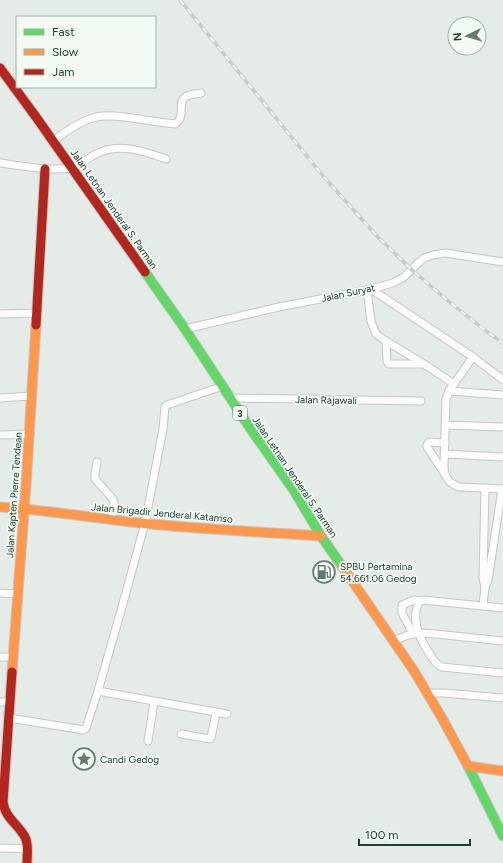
<svg xmlns="http://www.w3.org/2000/svg" width="503" height="863" font-family="Figtree,sans-serif">
<rect width="100%" height="100%" fill="#e5ebe6"/>
<g fill="none" stroke-linecap="round" stroke-linejoin="round">
<g stroke="#c2c8c4" stroke-width="9">
<g id="street">
<path d="M 53,141 C 66,131 80,121 96,117 C 110,114 125,117 139,119 C 151,121 163,123 176,124 C 186,115 177,103 185,97 C 189,94 197,94 201,93"/>
<path d="M 0,163 C 23,166 47,171 71,168 C 79,166 89,157 98,153 C 121,143 143,151 166,159"/>
<path d="M 371,289 L 473,357 L 503,380"/>
<path d="M 367,290 L 371,321 L 376,334 L 386,341 L 424,364 L 454,384"/>
<path d="M 0,314 L 37,313"/>
<path d="M 185,329 L 279,307 L 367,290 L 393,283 L 404,277 L 417,264 L 424,258 L 433,255 L 445,253 L 503,262"/>
<path d="M 386,341 L 387,361 L 389,364 L 423,364"/>
<path d="M 473,357 L 449,391 L 446,399 L 444,464 C 444,467 444,471 445,474 C 447,481 454,486 460,487 L 503,489"/>
<path d="M 449,391 L 503,395"/>
<path d="M 0,398 L 31,396"/>
<path d="M 231,398 L 421,401"/>
<path d="M 445,425 L 503,427"/>
<path d="M 0,435 L 29,434"/>
<path d="M 445,454 L 503,457"/>
<path d="M 97,462 L 95,474 L 95,479 L 112,498 L 114,502 L 112,520"/>
<path d="M 445,474 L 427,447 L 427,445 L 429,442 L 445,443"/>
<path d="M 485,488 L 483,578 L 485,587"/>
<path d="M 0,593 L 18,594"/>
<path d="M 483,606 L 485,587 L 488,580 L 502,489"/>
<path d="M 503,608 L 423,600 L 420,601 C 410,618 419,638 429,653 C 433,659 436,665 442,667 L 503,673"/>
<path d="M 413,634 L 402,613 L 402,605 L 414,600 L 420,601"/>
<path d="M 393,641 L 408,635 L 418,633 L 436,634 L 503,641"/>
<path d="M 0,657 L 13,657"/>
<path d="M 98,691 L 227,714"/>
<path d="M 428,693 L 444,693 L 503,698"/>
<path d="M 0,702 L 10,702"/>
<path d="M 9,718 L 78,729 L 83,730 L 86,728 L 98,691 L 122,607 L 145,523 L 163,429 L 165,407 L 167,405 L 223,386"/>
<path d="M 181,734 L 210,739 L 211,738 L 216,713"/>
<path d="M 148,741 L 154,702"/>
<path d="M 0,848 L 28,849"/>
</g>
</g>
<g stroke="#bec7c2" stroke-width="11">
<g id="fast">
<path d="M 145,272 L 185,329 L 252,431 L 293,489 L 321,536 L 342,566"/>
<path d="M 468,766 L 503,836"/>
</g>
</g>
<g stroke="#bec7c2" stroke-width="11">
<g id="slow">
<path d="M 0,507 C 47,510 93,518 139,523 C 200,529 260,532 321,536"/>
<path d="M 342,566 L 414,671 L 442,718 L 468,766 L 503,771"/>
<path d="M 12,672 L 26,485 L 36,325"/>
</g>
</g>
<g stroke="#bec7c2" stroke-width="11">
<g id="jam">
<path d="M 0,68 L 36,117 L 145,272"/>
<path d="M 36,325 L 45,169"/>
<path d="M 12,672 L 3,802 C 5,818 18,824 25,837 C 29,845 27,855 27,863"/>
</g>
</g>
<use href="#street" stroke="#fbfcfb" stroke-width="7"/>
<use href="#fast" stroke="#63d668" stroke-width="9"/>
<use href="#slow" stroke="#ff974d" stroke-width="9"/>
<use href="#jam" stroke="#b3261e" stroke-width="9"/>
<g stroke="#c7ccc9" stroke-width="3.5">
<path id="rail" d="M 180,0 L 324,177 L 377,236 L 412,270 L 447,300 L 486,331 L 503,343"/>
</g>
<use href="#rail" stroke="#f3faf4" stroke-width="2" stroke-dasharray="6" stroke-linecap="butt"/>
</g>
<defs>
<g id="fuel-ring" transform="scale(1.15)"><circle r="9.5" fill="#f3faf4" stroke="#647c70" stroke-width="1.5"/><path d="M-5.5-6h7V0h2V4h1.3V-2.5L3-4.5l.8-.8L6-3V5H2.5V1h-1V6h-7ZM-4.2-4.7v3.2H.2V-4.7Z" fill="#647c70"/></g>
<g id="sight-ring" transform="scale(1.15)"><circle r="9.5" fill="#f3faf4" stroke="#647c70" stroke-width="1.5"/><path d="M0-6L1.8-2.2L6-1.7L2.9 1.2L3.7 5.4L0 3.3L-3.7 5.4L-2.9 1.2L-6-1.7L-1.8-2.2Z" fill="#647c70"/></g>
</defs>
<g fill-rule="evenodd">
<use href="#fuel-ring" x="324" y="572"/>
<use href="#sight-ring" x="84" y="759"/>
</g>
<g text-anchor="middle" dominant-baseline="central" stroke-width="3.5" stroke-linejoin="round" paint-order="stroke">
<rect fill="#f3faf4" stroke="#5f786b" stroke-width="1" x="233" y="406" width="14" height="14" rx="3"/>
<g font-size="9" font-weight="bold" fill="#1f4130">
<text x="240" y="413">3</text>
</g>
<g font-size="10" fill="#1f4130" stroke="#f3faf4">
<text transform="translate(114 209) rotate(55)">Jalan Letnan Jenderal S. Parman</text>
<text transform="translate(348 293) rotate(-12)">Jalan Suryat</text>
<text transform="translate(326 400) rotate(1)">Jalan Rajawali</text>
<text transform="translate(295 477) rotate(56)">Jalan Letnan Jenderal S. Parman</text>
<text transform="translate(14 495) rotate(-86)">Jalan Kapten Pierre Tendean</text>
<text transform="translate(162 513) rotate(5)">Jalan Brigadir Jenderal Katamso</text>
</g>
<g font-size="10" fill="#1f4130" stroke="#f3faf4" text-anchor="start">
<text x="340" y="566">SPBU Pertamina<tspan x="340" dy="12">54.661.06 Gedog</tspan></text>
<text x="100" y="759">Candi Gedog</text>
</g>
</g>
<rect x="16" y="16" width="140" height="72" fill="#f3faf4" stroke="#9eb0a6"/>
<rect x="24" y="29" width="20" height="6" fill="#63d668" stroke="#9eb0a6"/>
<text x="52" y="36" font-size="12" fill="#1f4130">Fast</text>
<rect x="24" y="49" width="20" height="6" fill="#ff974d" stroke="#9eb0a6"/>
<text x="52" y="56" font-size="12" fill="#1f4130">Slow</text>
<rect x="24" y="69" width="20" height="6" fill="#b3261e" stroke="#9eb0a6"/>
<text x="52" y="76" font-size="12" fill="#1f4130">Jam</text>
<g transform="translate(467 36) rotate(265)"><circle r="19" fill="#f3faf4" stroke="#9eb0a6"/>
<path d="M0-3L7 15L0 10L-7 15Z" fill="#647c70"/>
<text y="-6" font-size="11" font-weight="bold" text-anchor="middle" fill="#1f4130">N</text>
</g>
<path d="M359 839v6h111v-6" fill="none" stroke="#1f4130" stroke-width="2"/>
<text x="365" y="839" font-size="12" fill="#1f4130" stroke="#f3faf4" stroke-width="3" paint-order="stroke">100 m</text>
</svg>
